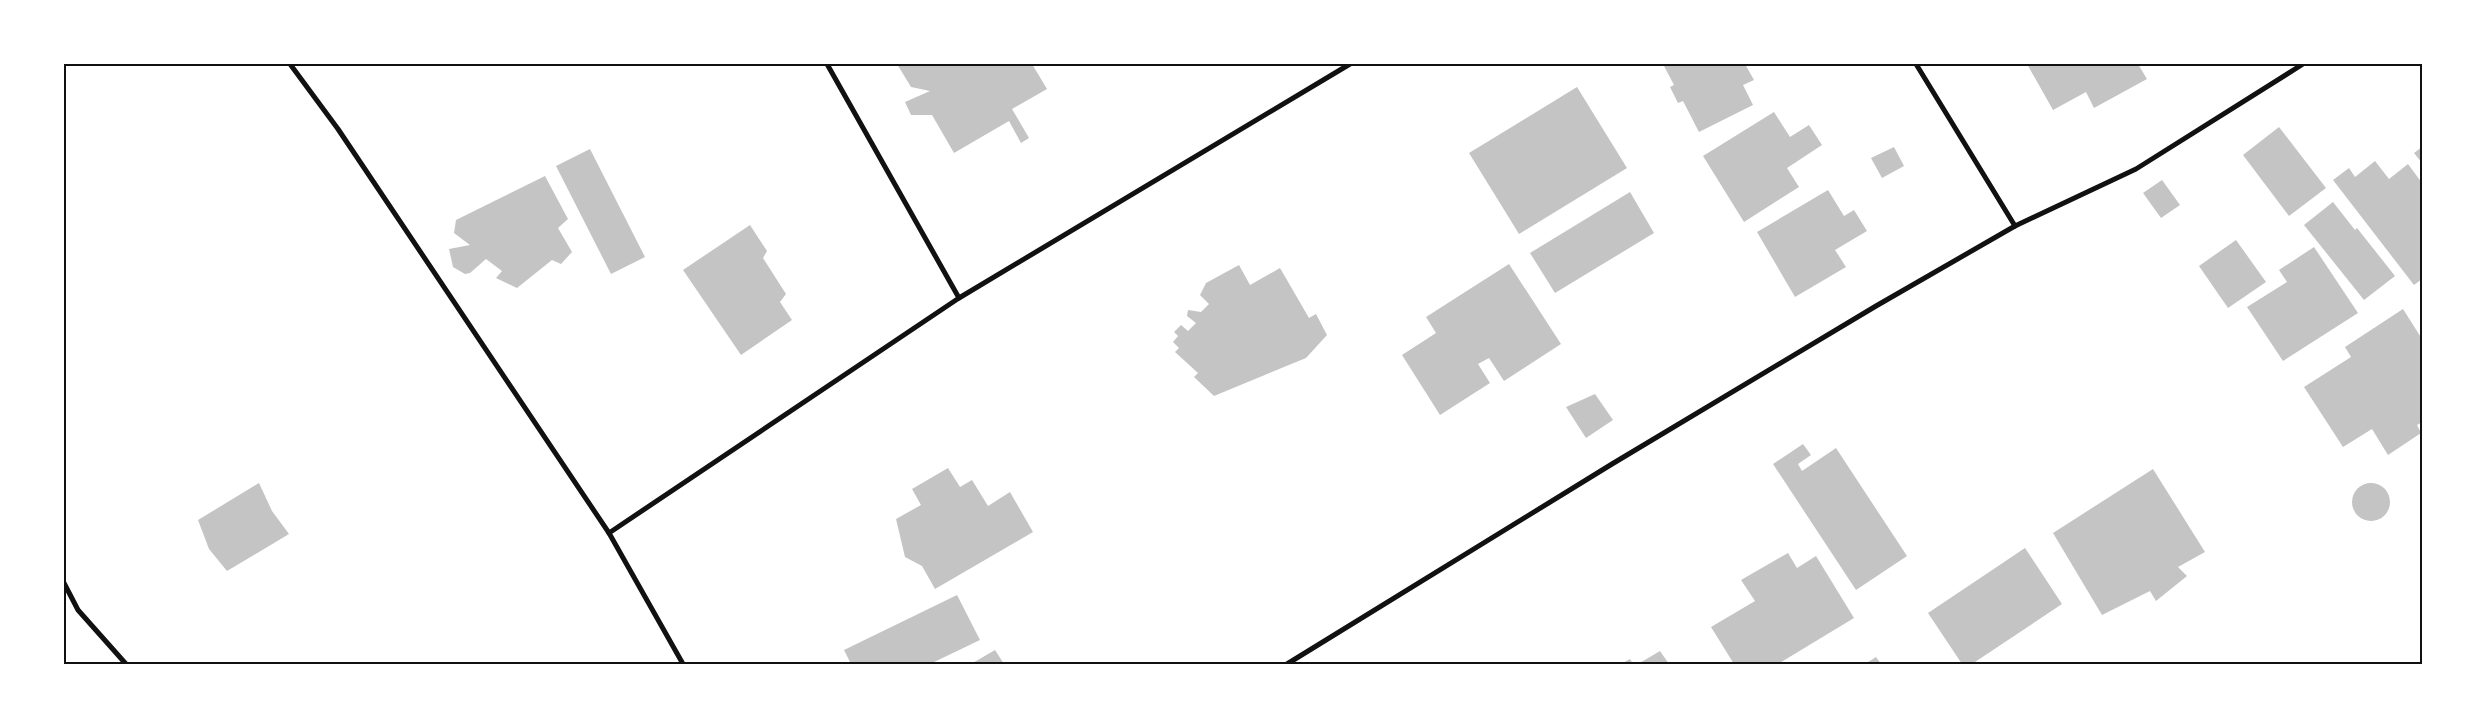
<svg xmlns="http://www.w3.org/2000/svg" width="2486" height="728" font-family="'Source Sans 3',sans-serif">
<rect width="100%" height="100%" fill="#fff"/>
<g fill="#c4c4c4">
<path d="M 897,64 L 1032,64 L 1047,89 L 1012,109 L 1029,138 L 1021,143 L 1009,121 L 954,153 L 932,115 L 911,115 L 905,102 L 930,91 L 911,87 Z"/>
<path d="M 1669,64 L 1745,64 L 1754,80 L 1743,85 L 1753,105 L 1699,132 L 1683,101 L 1678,103 L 1670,87 L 1674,85 L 1664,66 Z"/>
<path d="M 2027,64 L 2138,64 L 2147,79 L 2094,108 L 2086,92 L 2053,110 Z"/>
<path d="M 1577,87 L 1627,168 L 1519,234 L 1469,153 Z"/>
<path d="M 1774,112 L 1790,137 L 1809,125 L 1822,145 L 1787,168 L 1799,187 L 1744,222 L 1703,156 Z"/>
<path d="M 2279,127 L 2326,188 L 2289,216 L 2243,155 Z"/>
<path d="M 1894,147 L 1904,166 L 1882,178 L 1871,158 Z"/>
<path d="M 2422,147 L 2422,163 L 2414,153 Z"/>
<path d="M 590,149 L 645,257 L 611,274 L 556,166 Z"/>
<path d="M 2375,161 L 2389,179 L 2408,164 L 2422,183 L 2422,279 L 2414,285 L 2333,180 L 2349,168 L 2355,177 Z"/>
<path d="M 545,176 L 568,219 L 558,228 L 572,252 L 561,264 L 552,260 L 517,288 L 496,278 L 502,271 L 486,259 L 470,273 L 465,274 L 453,267 L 449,249 L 470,245 L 454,233 L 456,220 Z"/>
<path d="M 2162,180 L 2180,205 L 2161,218 L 2143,193 Z"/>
<path d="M 1828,190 L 1844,216 L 1854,210 L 1867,231 L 1835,250 L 1846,267 L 1795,297 L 1757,232 Z"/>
<path d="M 1630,192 L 1654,233 L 1555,293 L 1530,253 Z"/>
<path d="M 2333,202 L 2355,230 L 2357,228 L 2395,276 L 2364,300 L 2304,225 Z"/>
<path d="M 750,225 L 767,251 L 763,258 L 786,294 L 780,302 L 792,320 L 741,355 L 683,270 Z"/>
<path d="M 2236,240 L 2266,282 L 2228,308 L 2199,266 Z"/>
<path d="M 2314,247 L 2358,313 L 2283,361 L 2247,307 L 2287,282 L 2279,270 Z"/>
<path d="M 1509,264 L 1561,344 L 1504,381 L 1489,358 L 1478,364 L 1490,383 L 1440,415 L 1402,355 L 1436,333 L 1426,317 Z"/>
<path d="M 1239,265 L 1250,285 L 1280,268 L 1309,318 L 1316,314 L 1327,335 L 1306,358 L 1214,396 L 1194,377 L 1198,373 L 1175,352 L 1179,348 L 1173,342 L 1178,336 L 1174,332 L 1181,325 L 1188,331 L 1196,323 L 1187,316 L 1188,310 L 1201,312 L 1209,304 L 1200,295 L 1206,283 Z"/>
<path d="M 2403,309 L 2422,339 L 2422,422 L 2417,425 L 2421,433 L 2388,455 L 2372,429 L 2343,447 L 2304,387 L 2351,357 L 2345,347 Z"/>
<path d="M 1595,394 L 1613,420 L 1586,438 L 1566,407 Z"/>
<path d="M 1803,444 L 1811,455 L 1798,464 L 1802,471 L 1836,448 L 1907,556 L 1856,590 L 1773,464 Z"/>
<path d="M 948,468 L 960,487 L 972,480 L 988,506 L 1010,492 L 1033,532 L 935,589 L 922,566 L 905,557 L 896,519 L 921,505 L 912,489 Z"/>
<path d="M 2153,469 L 2205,552 L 2178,567 L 2187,576 L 2156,601 L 2150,591 L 2102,615 L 2053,533 Z"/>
<path d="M 259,483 L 272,511 L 289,534 L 227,571 L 209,549 L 198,520 Z"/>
<circle cx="2371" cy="502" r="19"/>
<path d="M 2025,548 L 2062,604 L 1972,664 L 1962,664 L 1928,613 Z"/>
<path d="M 1788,553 L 1797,568 L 1816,556 L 1854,618 L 1778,664 L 1734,664 L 1711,627 L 1755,601 L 1741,580 Z"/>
<path d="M 957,595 L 980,640 L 930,664 L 851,664 L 844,650 Z"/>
<path d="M 995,650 L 1004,664 L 971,664 Z"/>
<path d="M 1660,651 L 1669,664 L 1638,664 Z"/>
<path d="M 1876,657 L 1881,664 L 1865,664 Z"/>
<path d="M 1630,659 L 1633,664 L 1621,664 Z"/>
</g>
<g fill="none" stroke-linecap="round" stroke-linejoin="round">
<g stroke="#111" stroke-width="5">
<path d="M 290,64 L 338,129 L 609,533 L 683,664"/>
<path d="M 827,64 L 959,298"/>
<path d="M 1916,64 L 2015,226"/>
<path d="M 609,533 L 959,298 L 1350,64"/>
<path d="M 64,583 L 78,610 L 126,664"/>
<path d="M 1287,664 L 1612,464 L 1876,306 L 2015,226 L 2136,169 L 2303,64"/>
</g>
</g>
<rect width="2486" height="728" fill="none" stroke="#ffffff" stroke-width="130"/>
<rect x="65" y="65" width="2356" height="598" fill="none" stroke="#111" stroke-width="2"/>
</svg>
